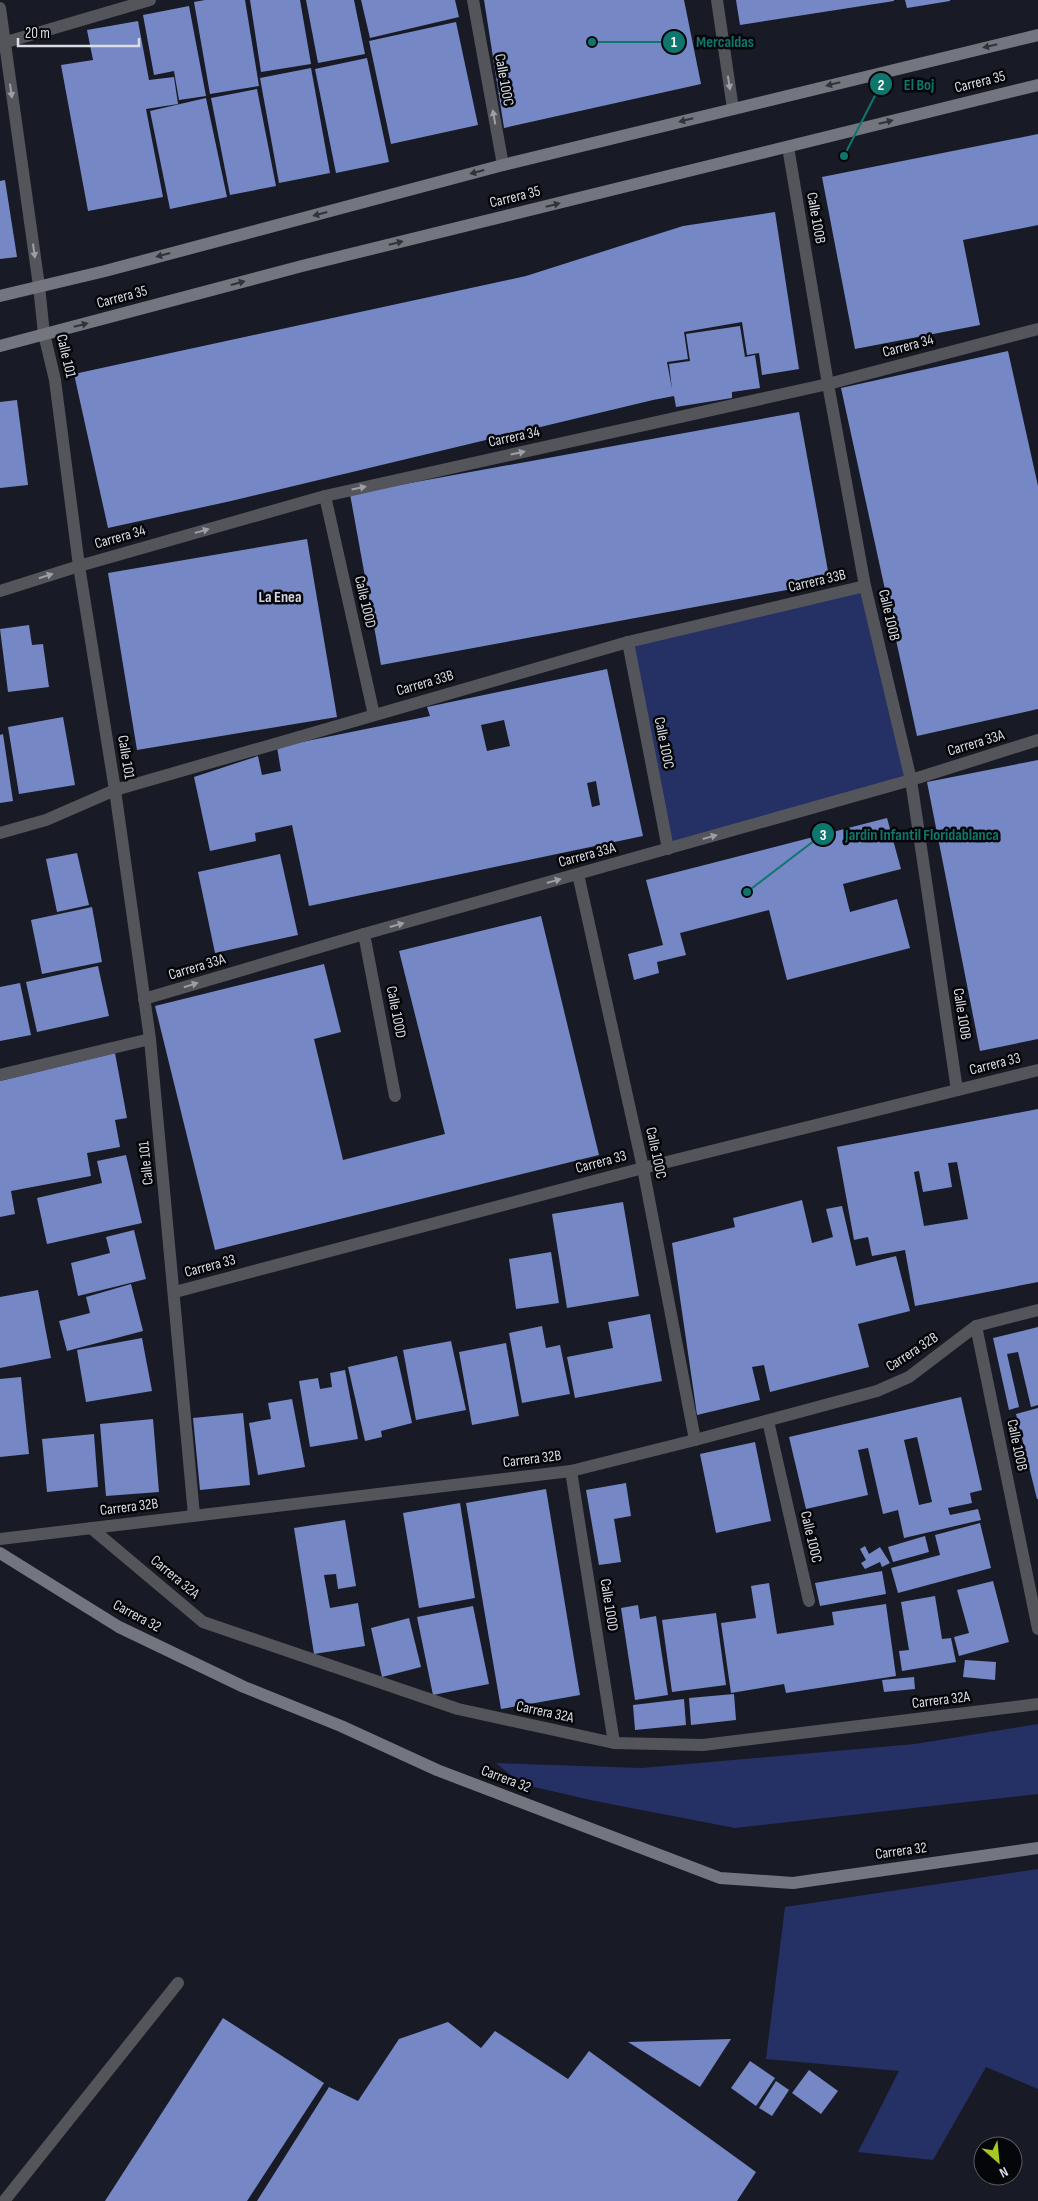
<svg xmlns="http://www.w3.org/2000/svg" width="1038" height="2201" font-family="'Sofia Sans Condensed',sans-serif">
<rect width="100%" height="100%" fill="#181b25"/>
<g fill="#253065">
<path d="M 865,586 L 911,780 L 668,849 L 628,642 Z"/>
<path d="M 1038,1724 L 1038,1794 L 735,1828 L 595,1801 L 521,1784 L 496,1763 L 642,1768 L 915,1744 Z"/>
<path d="M 1038,1869 L 1038,2089 L 986,2067 L 933,2160 L 858,2152 L 899,2071 L 766,2059 L 785,1907 Z"/>
</g>
<g fill="#7687c5" fill-rule="evenodd">
<path d="M 205,0 L 245,0 L 259,86 L 210,94 L 194,2 Z"/>
<path d="M 250,0 L 300,0 L 311,64 L 261,72 Z"/>
<path d="M 306,0 L 354,0 L 365,54 L 318,63 Z"/>
<path d="M 361,0 L 455,0 L 459,17 L 370,38 Z"/>
<path d="M 484,0 L 684,0 L 701,84 L 504,128 Z"/>
<path d="M 736,0 L 894,0 L 894,1 L 740,25 Z"/>
<path d="M 905,0 L 950,0 L 950,1 L 907,8 Z"/>
<path d="M 189,6 L 206,96 L 179,100 L 174,71 L 154,75 L 143,15 Z"/>
<path d="M 138,21 L 149,80 L 174,77 L 178,104 L 146,109 L 163,197 L 88,211 L 61,65 L 93,60 L 87,30 Z"/>
<path d="M 456,22 L 478,125 L 391,144 L 369,41 Z"/>
<path d="M 367,58 L 389,162 L 336,173 L 315,69 Z"/>
<path d="M 311,68 L 330,173 L 279,183 L 260,78 Z"/>
<path d="M 257,89 L 276,186 L 230,195 L 211,98 Z"/>
<path d="M 206,98 L 227,197 L 170,209 L 150,111 Z"/>
<path d="M 1038,134 L 1038,225 L 963,240 L 980,325 L 855,349 L 822,177 Z"/>
<path d="M 5,180 L 17,257 L 0,259 L 0,181 Z"/>
<path d="M 775,212 L 799,369 L 762,375 L 759,353 L 747,355 L 742,322 L 684,332 L 688,359 L 667,362 L 672,389 L 669,364 L 690,361 L 686,334 L 740,326 L 745,357 L 755,355 L 760,388 L 732,392 L 732,398 L 676,407 L 674,396 L 653,400 L 231,501 L 108,528 L 74,374 L 526,276 L 683,226 Z"/>
<path d="M 1008,351 L 1038,486 L 1038,709 L 917,736 L 841,388 Z"/>
<path d="M 17,400 L 28,485 L 0,488 L 0,402 Z"/>
<path d="M 799,412 L 830,582 L 381,665 L 350,494 Z"/>
<path d="M 307,539 L 337,717 L 137,750 L 108,573 Z"/>
<path d="M 29,625 L 32,645 L 43,644 L 49,687 L 8,692 L 0,629 Z"/>
<path d="M 607,669 L 643,836 L 309,906 L 292,825 L 255,833 L 256,841 L 210,851 L 194,777 L 258,756 L 262,775 L 281,771 L 277,747 L 430,716 L 427,707 ZM 504,720 L 510,746 L 487,751 L 481,725 ZM 596,781 L 600,805 L 592,807 L 587,783 Z"/>
<path d="M 63,717 L 75,785 L 19,794 L 8,727 Z"/>
<path d="M 3,734 L 13,801 L 0,803 L 0,735 Z"/>
<path d="M 1038,760 L 1038,1039 L 980,1051 L 927,782 Z"/>
<path d="M 887,818 L 901,869 L 843,884 L 850,912 L 897,899 L 910,948 L 787,980 L 769,910 L 680,933 L 686,955 L 657,962 L 659,973 L 634,980 L 628,954 L 663,945 L 646,880 Z"/>
<path d="M 77,853 L 89,905 L 57,912 L 46,859 Z"/>
<path d="M 280,854 L 298,935 L 215,953 L 198,872 Z"/>
<path d="M 92,907 L 102,962 L 42,974 L 31,920 Z"/>
<path d="M 541,916 L 599,1155 L 215,1250 L 155,1006 L 324,964 L 341,1032 L 314,1039 L 343,1160 L 445,1134 L 399,951 Z"/>
<path d="M 98,966 L 109,1016 L 37,1032 L 26,982 Z"/>
<path d="M 20,983 L 31,1035 L 0,1041 L 0,987 Z"/>
<path d="M 115,1053 L 127,1118 L 115,1120 L 120,1147 L 87,1153 L 91,1176 L 11,1191 L 15,1214 L 0,1217 L 0,1081 Z"/>
<path d="M 1038,1109 L 1038,1282 L 915,1306 L 905,1250 L 872,1256 L 868,1237 L 854,1240 L 837,1147 ZM 957,1162 L 968,1219 L 924,1226 L 914,1172 L 919,1171 L 923,1192 L 952,1187 L 948,1163 Z"/>
<path d="M 126,1155 L 142,1223 L 47,1244 L 37,1198 L 102,1183 L 97,1161 Z"/>
<path d="M 802,1200 L 812,1243 L 833,1237 L 826,1209 L 842,1206 L 856,1266 L 896,1256 L 910,1311 L 858,1324 L 869,1367 L 770,1392 L 764,1365 L 752,1367 L 760,1400 L 697,1415 L 672,1243 L 735,1227 L 733,1218 Z"/>
<path d="M 623,1202 L 639,1296 L 567,1308 L 552,1214 Z"/>
<path d="M 134,1230 L 146,1279 L 78,1296 L 71,1263 L 110,1253 L 106,1237 Z"/>
<path d="M 551,1252 L 559,1303 L 516,1309 L 509,1259 Z"/>
<path d="M 131,1284 L 143,1331 L 67,1351 L 59,1321 L 90,1313 L 86,1297 Z"/>
<path d="M 38,1290 L 51,1358 L 0,1368 L 0,1297 Z"/>
<path d="M 650,1314 L 662,1381 L 575,1398 L 567,1357 L 613,1348 L 608,1322 Z"/>
<path d="M 542,1326 L 546,1348 L 560,1345 L 570,1394 L 522,1403 L 509,1333 Z"/>
<path d="M 1038,1327 L 1038,1405 L 1031,1407 L 1018,1352 L 1007,1354 L 1019,1407 L 1009,1410 L 993,1338 Z"/>
<path d="M 142,1338 L 152,1391 L 86,1402 L 77,1350 Z"/>
<path d="M 451,1341 L 466,1410 L 416,1420 L 403,1350 Z"/>
<path d="M 506,1343 L 519,1416 L 472,1425 L 459,1352 Z"/>
<path d="M 397,1356 L 412,1423 L 381,1431 L 382,1437 L 365,1441 L 348,1367 Z"/>
<path d="M 345,1370 L 358,1439 L 310,1447 L 299,1381 L 318,1378 L 320,1389 L 332,1387 L 330,1373 Z"/>
<path d="M 21,1377 L 29,1454 L 0,1457 L 0,1379 Z"/>
<path d="M 961,1397 L 982,1490 L 970,1493 L 972,1503 L 948,1508 L 950,1515 L 978,1509 L 981,1520 L 904,1538 L 898,1510 L 883,1514 L 868,1448 L 858,1450 L 868,1495 L 806,1509 L 789,1437 ZM 917,1437 L 932,1502 L 919,1505 L 904,1440 Z"/>
<path d="M 292,1399 L 305,1467 L 258,1475 L 249,1423 L 271,1419 L 268,1403 Z"/>
<path d="M 1038,1408 L 1038,1499 L 1037,1499 L 1016,1414 Z"/>
<path d="M 243,1413 L 250,1485 L 200,1490 L 193,1418 Z"/>
<path d="M 153,1419 L 159,1492 L 106,1496 L 100,1424 Z"/>
<path d="M 94,1434 L 98,1487 L 47,1492 L 42,1439 Z"/>
<path d="M 755,1442 L 771,1521 L 716,1533 L 700,1454 Z"/>
<path d="M 626,1483 L 631,1516 L 614,1519 L 621,1562 L 599,1565 L 586,1490 Z"/>
<path d="M 546,1489 L 580,1695 L 501,1709 L 466,1503 Z"/>
<path d="M 460,1503 L 475,1598 L 419,1608 L 403,1513 Z"/>
<path d="M 345,1520 L 356,1586 L 338,1589 L 336,1574 L 324,1575 L 330,1608 L 358,1603 L 365,1646 L 314,1654 L 294,1528 Z"/>
<path d="M 980,1523 L 991,1568 L 898,1593 L 891,1568 L 940,1555 L 935,1535 Z"/>
<path d="M 925,1536 L 929,1552 L 893,1562 L 888,1547 Z"/>
<path d="M 865,1546 L 869,1554 L 880,1547 L 890,1563 L 882,1567 L 880,1562 L 865,1569 L 861,1563 L 866,1560 L 860,1549 Z"/>
<path d="M 882,1571 L 886,1594 L 820,1606 L 815,1583 Z"/>
<path d="M 993,1581 L 1009,1642 L 959,1656 L 954,1637 L 969,1633 L 957,1590 Z"/>
<path d="M 769,1583 L 777,1634 L 834,1625 L 832,1612 L 886,1604 L 896,1676 L 786,1693 L 784,1684 L 731,1693 L 721,1623 L 756,1618 L 751,1586 Z"/>
<path d="M 935,1596 L 942,1639 L 951,1638 L 956,1662 L 902,1671 L 899,1651 L 909,1650 L 901,1602 Z"/>
<path d="M 638,1605 L 640,1619 L 656,1616 L 668,1695 L 635,1700 L 621,1608 Z"/>
<path d="M 473,1606 L 489,1684 L 433,1695 L 417,1617 Z"/>
<path d="M 716,1613 L 726,1685 L 672,1692 L 662,1620 Z"/>
<path d="M 409,1618 L 421,1667 L 382,1677 L 371,1628 Z"/>
<path d="M 965,1660 L 996,1662 L 995,1680 L 963,1677 Z"/>
<path d="M 914,1677 L 915,1689 L 884,1692 L 882,1680 Z"/>
<path d="M 734,1694 L 736,1720 L 691,1725 L 689,1698 Z"/>
<path d="M 684,1699 L 686,1725 L 635,1730 L 633,1705 Z"/>
<path d="M 223,2018 L 324,2083 L 247,2201 L 105,2201 Z"/>
<path d="M 448,2022 L 481,2048 L 495,2031 L 568,2079 L 589,2051 L 756,2172 L 737,2201 L 257,2201 L 329,2087 L 358,2101 L 399,2039 Z"/>
<path d="M 731,2039 L 700,2087 L 628,2042 Z"/>
<path d="M 750,2061 L 775,2078 L 756,2106 L 731,2088 Z"/>
<path d="M 809,2070 L 838,2091 L 821,2114 L 792,2093 Z"/>
<path d="M 776,2081 L 789,2090 L 772,2116 L 759,2108 Z"/>
</g>
<g fill="none" stroke-linecap="round" stroke-linejoin="round">
<path stroke="#54555b" stroke-width="12" d="M 4,2201 L 178,1983"/>
<g stroke="#54555b" stroke-width="12">
<path d="M 473,0 L 503,165"/>
<path d="M 717,0 L 733,109"/>
<path d="M 0,8 L 39,286 L 44,334 L 55,380 L 79,566 L 115,790 L 150,1039 L 194,1515"/>
<path d="M 3,43 L 150,0"/>
<path d="M 788,147 L 828,384 L 865,586 L 911,780 L 957,1090"/>
<path d="M 325,496 L 374,715"/>
<path d="M 0,591 L 79,566 L 325,496 L 828,384 L 1038,329"/>
<path d="M 628,642 L 668,849"/>
<path d="M 0,833 L 46,820 L 115,790 L 628,642 L 865,586"/>
<path d="M 578,874 L 643,1168 L 695,1440"/>
<path d="M 364,934 L 395,1096"/>
<path d="M 144,999 L 364,934 L 911,780 L 1038,740"/>
<path d="M 0,1075 L 150,1039"/>
<path d="M 175,1292 L 643,1168 L 1038,1070"/>
<path d="M 976,1326 L 1038,1629"/>
<path d="M 768,1421 L 809,1601"/>
<path d="M 571,1471 L 614,1743"/>
<path d="M 91,1528 L 203,1622 L 458,1709 L 614,1743 L 703,1745 L 1038,1704"/>
<path d="M 0,1539 L 571,1471 L 695,1440 L 877,1391 L 909,1377 L 976,1326 L 1038,1310"/>
</g>
<g stroke="#73767e" stroke-width="12">
<path d="M 0,296 L 105,271 L 503,165 L 1038,35"/>
<path d="M 0,346 L 302,266 L 1038,85"/>
<path d="M 0,1553 L 119,1627 L 244,1687 L 341,1726 L 437,1770 L 720,1878 L 793,1883 L 1038,1848"/>
</g>
</g>
<defs><path id="oneway-solid" d="M-6-.8H1V-3.2L6.5 0L1 3.2V.8H-6Z" transform="scale(1.25)"/></defs>
<g fill="#313338">
<use href="#oneway-solid" transform="translate(990 46) rotate(167)"/>
<use href="#oneway-solid" transform="translate(833 84) rotate(166)"/>
<use href="#oneway-solid" transform="translate(686 120) rotate(166)"/>
<use href="#oneway-solid" transform="translate(886 122) rotate(-14)"/>
<use href="#oneway-solid" transform="translate(477 172) rotate(165)"/>
<use href="#oneway-solid" transform="translate(553 205) rotate(-14)"/>
<use href="#oneway-solid" transform="translate(320 214) rotate(165)"/>
<use href="#oneway-solid" transform="translate(396 243) rotate(-14)"/>
<use href="#oneway-solid" transform="translate(163 255) rotate(165)"/>
<use href="#oneway-solid" transform="translate(238 283) rotate(-15)"/>
<use href="#oneway-solid" transform="translate(81 325) rotate(-14)"/>
</g>
<g fill="#9e9fa6">
<use href="#oneway-solid" transform="translate(729 83) rotate(81)"/>
<use href="#oneway-solid" transform="translate(11 91) rotate(82)"/>
<use href="#oneway-solid" transform="translate(494 117) rotate(-100)"/>
<use href="#oneway-solid" transform="translate(34 251) rotate(82)"/>
<use href="#oneway-solid" transform="translate(518 453) rotate(-12)"/>
<use href="#oneway-solid" transform="translate(359 488) rotate(-12)"/>
<use href="#oneway-solid" transform="translate(202 531) rotate(-16)"/>
<use href="#oneway-solid" transform="translate(46 576) rotate(-18)"/>
<use href="#oneway-solid" transform="translate(710 837) rotate(-16)"/>
<use href="#oneway-solid" transform="translate(554 881) rotate(-16)"/>
<use href="#oneway-solid" transform="translate(397 925) rotate(-16)"/>
<use href="#oneway-solid" transform="translate(191 985) rotate(-17)"/>
</g>
<g text-anchor="middle" dominant-baseline="central" stroke-width="5" stroke-linejoin="round" paint-order="stroke">
<g font-size="15" fill="#dadce3" stroke="#05060a">
<text transform="translate(504 80) rotate(80)">Calle 100C</text>
<text transform="translate(980 82) rotate(-14)">Carrera 35</text>
<text transform="translate(515 197) rotate(-14)">Carrera 35</text>
<text transform="translate(816 218) rotate(80)">Calle 100B</text>
<text transform="translate(122 297) rotate(-15)">Carrera 35</text>
<text transform="translate(908 346) rotate(-15)">Carrera 34</text>
<text transform="translate(66 356) rotate(77)">Calle 101</text>
<text transform="translate(514 437) rotate(-12)">Carrera 34</text>
<text transform="translate(120 537) rotate(-16)">Carrera 34</text>
<text transform="translate(817 581) rotate(-13)">Carrera 33B</text>
<text transform="translate(365 602) rotate(77)">Calle 100D</text>
<text transform="translate(889 615) rotate(77)">Calle 100B</text>
<text transform="translate(425 683) rotate(-16)">Carrera 33B</text>
<text transform="translate(664 743) rotate(79)">Calle 100C</text>
<text transform="translate(976 743) rotate(-17)">Carrera 33A</text>
<text transform="translate(126 757) rotate(81)">Calle 101</text>
<text transform="translate(587 855) rotate(-15)">Carrera 33A</text>
<text transform="translate(197 967) rotate(-17)">Carrera 33A</text>
<text transform="translate(396 1012) rotate(79)">Calle 100D</text>
<text transform="translate(962 1014) rotate(81)">Calle 100B</text>
<text transform="translate(995 1064) rotate(-14)">Carrera 33</text>
<text transform="translate(656 1153) rotate(78)">Calle 100C</text>
<text transform="translate(601 1162) rotate(-15)">Carrera 33</text>
<text transform="translate(146 1163) rotate(-96)">Calle 101</text>
<text transform="translate(210 1266) rotate(-15)">Carrera 33</text>
<text transform="translate(912 1352) rotate(-33)">Carrera 32B</text>
<text transform="translate(1017 1445) rotate(78)">Calle 100B</text>
<text transform="translate(532 1459) rotate(-7)">Carrera 32B</text>
<text transform="translate(129 1507) rotate(-7)">Carrera 32B</text>
<text transform="translate(811 1537) rotate(77)">Calle 100C</text>
<text transform="translate(175 1577) rotate(40)">Carrera 32A</text>
<text transform="translate(609 1605) rotate(81)">Calle 100D</text>
<text transform="translate(137 1616) rotate(28)">Carrera 32</text>
<text transform="translate(941 1700) rotate(-7)">Carrera 32A</text>
<text transform="translate(545 1712) rotate(12)">Carrera 32A</text>
<text transform="translate(506 1779) rotate(21)">Carrera 32</text>
<text transform="translate(901 1851) rotate(-8)">Carrera 32</text>
</g>
<g font-size="16" font-weight="bold" fill="#d2d6e4" stroke="#05060a">
<text x="280" y="597">La Enea</text>
</g>
</g>
<path fill="none" stroke="#0f766e" stroke-width="2" d="M592 42L674 42M844 156L881 84M747 892L823 834"/>
<g fill="#0f766e" stroke="#05060a" stroke-width="2">
<circle cx="592" cy="42" r="5"/>
<circle cx="844" cy="156" r="5"/>
<circle cx="747" cy="892" r="5"/>
<circle cx="674" cy="42" r="12"/>
<circle cx="881" cy="84" r="12"/>
<circle cx="823" cy="834" r="12"/>
</g>
<g font-size="15" text-anchor="middle" font-weight="bold" fill="#fff">
<text x="674" y="47">1</text>
<text x="881" y="90">2</text>
<text x="823" y="840">3</text>
</g>
<g font-size="16" text-anchor="middle" font-weight="bold" fill="#0f766e" stroke="#05060a" stroke-width="5" stroke-linejoin="round" paint-order="stroke">
<text x="725" y="47">Mercaldas</text>
<text x="919" y="90">El Boj</text>
<text x="922" y="840">Jardin Infantil Floridablanca</text>
</g>
<g transform="translate(998 2161) rotate(153)"><circle r="24" fill="#05060a" stroke="#5a5c61"/>
<path d="M0-4L9 19L0 12L-9 19Z" fill="#a6c821"/>
<text y="-8" font-size="14" font-weight="bold" text-anchor="middle" fill="#dadce3">N</text>
</g>
<path d="M18 38v8h121v-8" fill="none" stroke="#dadce3" stroke-width="2.5"/>
<text x="25" y="38" font-size="15" fill="#dadce3" stroke="#05060a" stroke-width="4" paint-order="stroke">20 m</text>
</svg>
